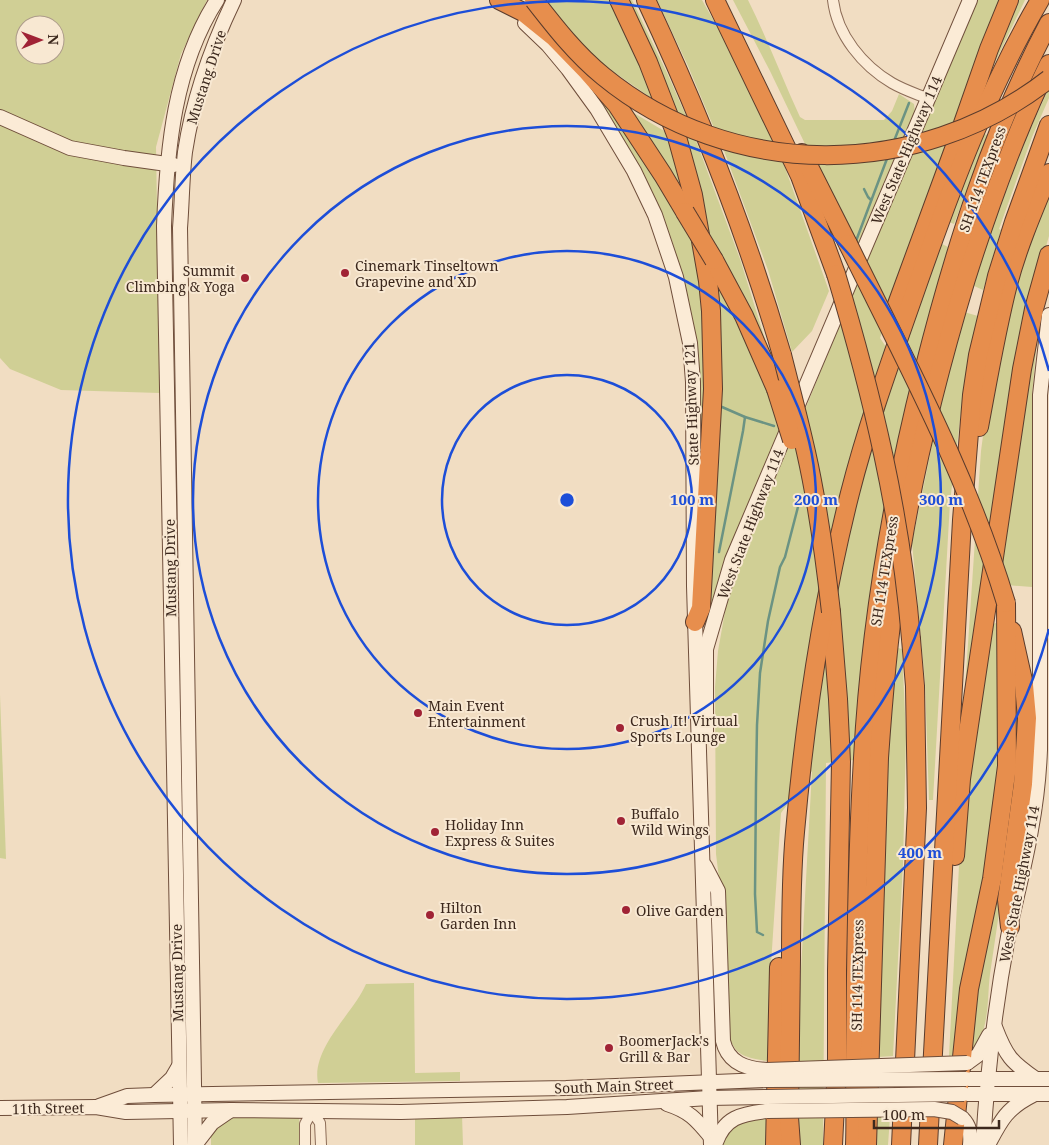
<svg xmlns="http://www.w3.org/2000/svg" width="1049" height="1145" font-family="'Noto Serif',serif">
<rect width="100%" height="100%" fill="#f1ddc2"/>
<g fill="#d0cf95" fill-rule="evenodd">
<path d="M 0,0 L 207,0 L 181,54 L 156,147 L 160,393 L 61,390 L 10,369 L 0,358 ZM 25,25 L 55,25 L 55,55 L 25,55 Z"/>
<path d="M 542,0 L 610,0 L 657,102 L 595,59 Z"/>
<path d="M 623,0 L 632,0 L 668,75 L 687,118 L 674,112 Z"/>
<path d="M 657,0 L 702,0 L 736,60 L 775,143 L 762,142 L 714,128 L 688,66 Z"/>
<path d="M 733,0 L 748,0 C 767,38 782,78 800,117 L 805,120 L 884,120 L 892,111 L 899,94 L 914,104 L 915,113 L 904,138 C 872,145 840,147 806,146 L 770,71 Z"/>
<path d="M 976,0 L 1003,0 L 968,92 L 880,338 L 899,366 L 940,243 L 948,247 L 907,402 L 874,569 L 854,760 L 826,763 L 823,1145 L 800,1145 L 796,1060 L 812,771 L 781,813 L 771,964 L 772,1060 L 767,1059 L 767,1061 C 740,1057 734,1054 726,1028 L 721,894 L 716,854 L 715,687 L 718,651 L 729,589 L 750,529 L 807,405 L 872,243 Z"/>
<path d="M 1015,0 L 1025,0 L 989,75 L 986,74 Z"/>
<path d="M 579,74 L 611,108 L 663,191 L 699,253 L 707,367 L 703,464 L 699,464 L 689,311 L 672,241 L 645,176 L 606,110 Z"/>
<path d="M 1049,88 L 1049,98 L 1032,137 L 999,229 L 1001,230 L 983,290 L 972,285 L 996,212 L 998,212 L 1027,136 Z"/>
<path d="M 627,109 L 671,135 L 693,214 Z"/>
<path d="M 680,131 L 695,138 L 740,259 L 769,352 L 707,237 Z"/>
<path d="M 984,134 L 988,135 L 954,224 L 949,222 Z"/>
<path d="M 723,148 L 782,159 L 829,291 L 812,331 L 792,352 L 768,270 Z"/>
<path d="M 898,156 L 857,248 L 815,162 Z"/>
<path d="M 1049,187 L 1049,236 L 1032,296 L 964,703 L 981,451 L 989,390 L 1010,300 Z"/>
<path d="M 714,277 L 751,346 L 748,347 L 770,396 L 781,429 L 705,631 Z"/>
<path d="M 964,312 L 978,316 L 964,388 L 950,502 L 933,800 L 929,800 L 925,682 L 912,543 L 941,401 Z"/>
<path d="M 1035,328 L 1038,328 L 1032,395 L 1032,587 L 994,584 Z"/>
<path d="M 996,623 L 1000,668 L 1002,761 L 985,874 L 954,1055 L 949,1056 L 961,828 L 991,625 Z"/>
<path d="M 898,648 L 902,649 L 906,736 L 903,863 L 893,1056 L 878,1057 C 881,921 882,784 898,648 Z"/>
<path d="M 0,695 L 6,859 L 0,858 Z"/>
<path d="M 1009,811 L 1013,811 C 1006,866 998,920 990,974 C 987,998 990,1028 974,1048 L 968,1045 L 975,996 Z"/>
<path d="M 414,983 L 415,1073 L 460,1072 L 460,1081 L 318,1083 C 311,1048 353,1014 366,984 Z"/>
<path d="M 234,1115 L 299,1116 L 301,1145 L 211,1145 L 211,1133 Z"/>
<path d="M 415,1115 L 462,1115 L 463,1145 L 415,1145 Z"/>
<path d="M 766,1117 L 766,1145 L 723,1145 C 726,1121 747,1121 766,1117 Z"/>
<path d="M 876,1117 L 890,1117 L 888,1145 L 876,1145 Z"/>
</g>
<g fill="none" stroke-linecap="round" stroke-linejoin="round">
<g stroke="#6b9383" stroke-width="2.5">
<path d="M 894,141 L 909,103"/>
<path d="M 864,189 L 868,197 L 871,200"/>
<path d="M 856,241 L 888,156"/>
<path d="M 722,407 L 745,417 L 774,426"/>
<path d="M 719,552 L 743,431 L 745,417"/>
<path d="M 763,935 L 757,932 L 755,894 L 756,784 L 757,725 L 760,673 L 768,621 L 780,567 L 785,557 L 799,503"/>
</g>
<g stroke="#8d6d58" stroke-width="12">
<g id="street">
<path d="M 833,0 C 837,35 863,66 892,83 C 904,90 917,94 929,99"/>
<path d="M 305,1145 L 305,1124 L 312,1111 L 320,1123 L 321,1145"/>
</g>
</g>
<g stroke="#6f4e3b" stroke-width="16">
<g id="secondary">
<path d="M 525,23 L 548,45 L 568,69 L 597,109 L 634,171 L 655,215 L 676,277 L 690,343 L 693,382 L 694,586 L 711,1145"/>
<path d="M 0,117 L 70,148 L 124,158 L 174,165"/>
<path d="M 706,732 L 706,649 L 732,560 L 970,0"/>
<path d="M 705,866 L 718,891 L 723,1041 C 728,1063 746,1069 767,1070"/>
<path d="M 995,1027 C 1006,1056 1011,1062 1036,1079"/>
<path d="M 967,1063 L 978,1055 L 989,1035"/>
<path d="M 966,1079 L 1049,1079"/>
<path d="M 964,1094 L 1049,1094"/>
<path d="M 154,1095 L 172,1078 L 179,1066"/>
<path d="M 667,1104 C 689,1111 696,1119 710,1136"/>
<path d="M 99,1106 L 127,1096 L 154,1095 L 566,1088 L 767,1080"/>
<path d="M 0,1108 L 96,1107 L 126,1112 L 231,1110 L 401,1112 L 567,1107 L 709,1098 L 767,1097"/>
<path d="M 962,1118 C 970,1126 971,1134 970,1145"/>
<path d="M 181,1145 L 164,226 C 167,149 174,67 217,0"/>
<path d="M 195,1145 L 180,228 C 182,203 182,177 185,152 C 193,99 211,48 234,0"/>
<path d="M 195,1145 L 212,1123 L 231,1110"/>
<path d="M 715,1145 C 724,1117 741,1114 767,1111"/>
<path d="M 983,1145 C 987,1075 995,1006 1008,937 C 1015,901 1025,866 1031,830 C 1036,803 1039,777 1040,750 L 1040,395 L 1049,315"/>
<path d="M 988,1145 C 1001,1120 1007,1108 1033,1095"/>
</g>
</g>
<g stroke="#5a3b2c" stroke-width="20">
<g id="highway">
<path d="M 499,0 L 523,12 L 554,37 L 587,71 L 617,105 L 663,175 L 685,212"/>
<path d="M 619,0 L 648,62 L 677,137 L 693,195 L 708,281 L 711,311 L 713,389 L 701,608 L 695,622"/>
<path d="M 646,0 C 700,115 746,232 782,355"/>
<path d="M 715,0 L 800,176 L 836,274"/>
<path d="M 802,153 L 848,244"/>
<path d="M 714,260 L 744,316 L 776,389"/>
<path d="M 899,332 L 896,307 L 954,149 L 989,49 L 1009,0"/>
<path d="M 979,427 C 988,379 996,331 1008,284 C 1018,246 1034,209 1049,173"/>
<path d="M 831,612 L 838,699 L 841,762 L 837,971 L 837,1065 L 833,1145"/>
<path d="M 955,856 L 961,779 L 1022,369 L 1034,309 L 1049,255"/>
<path d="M 1010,927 L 1007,900 L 1023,784 L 1027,718 L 1024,685 L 1012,631"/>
<path d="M 775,1145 L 779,967"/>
<path d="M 791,1145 L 789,1117 C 790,1065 790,1012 791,960 C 791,918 791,874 795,832 C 805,718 822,604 850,493 C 868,422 894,352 918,283 C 952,186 988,89 1040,0"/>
<path d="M 855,1145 C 856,1118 855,1091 855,1064 C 856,962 857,860 863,758 C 870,627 892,497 924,370 C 954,251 991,132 1049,23"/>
<path d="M 867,1145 L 879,758 C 883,700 888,642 896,585 C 910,481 936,379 966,279 C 989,206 1015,133 1049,64"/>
<path d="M 901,1145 L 917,808 L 915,686 L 911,639"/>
<path d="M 928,1145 L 962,520 L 972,395 L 978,355 L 997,276 L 1014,222 L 1049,125"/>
<path d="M 953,1145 L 969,989 L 992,879 L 1007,766 L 1006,603"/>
</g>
</g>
<use href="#street" stroke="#fbebd6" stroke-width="10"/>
<use href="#secondary" stroke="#fbebd6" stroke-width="14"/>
<use href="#highway" stroke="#e78e4d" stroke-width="18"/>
<g stroke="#6f4e3b" stroke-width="16" stroke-linecap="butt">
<g id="secondary-bridge">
<path d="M 767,1070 L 967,1063"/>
<path d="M 767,1080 L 966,1079"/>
<path d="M 767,1097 L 964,1094"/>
<path d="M 767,1111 L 934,1109 L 952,1112 L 962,1118"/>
</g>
</g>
<g stroke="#5a3b2c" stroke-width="20" stroke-linecap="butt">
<g id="highway-bridge">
<path d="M 534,0 C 555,27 576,54 603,76 C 731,181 918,181 1049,79"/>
<path d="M 685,212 L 714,260"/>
<path d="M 848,244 C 906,362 968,476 1006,603"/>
<path d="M 836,274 C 872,394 901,514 911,639"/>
<path d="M 782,355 C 790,387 799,420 806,452 C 818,505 825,558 831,612"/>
<path d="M 776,389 L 792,440"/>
</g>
</g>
<use href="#secondary-bridge" stroke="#fbebd6" stroke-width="14"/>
<use href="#highway-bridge" stroke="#e78e4d" stroke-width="18"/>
</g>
<g fill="none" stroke="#1d4ed8" stroke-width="2.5">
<circle cx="567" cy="500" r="125"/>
<circle cx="567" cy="500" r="249"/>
<circle cx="567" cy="500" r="374"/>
<path d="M1049 629A499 499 0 1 1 1049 371"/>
</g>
<g fill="#a02335" stroke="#f8e8d2" stroke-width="2">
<circle cx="345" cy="273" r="5"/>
<circle cx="245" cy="278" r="5"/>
<circle cx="418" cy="713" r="5"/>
<circle cx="620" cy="728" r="5"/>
<circle cx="621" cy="821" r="5"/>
<circle cx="435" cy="832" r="5"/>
<circle cx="626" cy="910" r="5"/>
<circle cx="430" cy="915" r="5"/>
<circle cx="609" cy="1048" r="5"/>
</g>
<g text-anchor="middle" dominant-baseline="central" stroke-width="4" stroke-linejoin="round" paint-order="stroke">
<g font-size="14" fill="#3c281d" stroke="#f8e8d2">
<text transform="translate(206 77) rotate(-72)">Mustang Drive</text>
<text transform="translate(906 150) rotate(-67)">West State Highway 114</text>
<text transform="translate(982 179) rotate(-70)">SH 114 TEXpress</text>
<text transform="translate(691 404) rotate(-92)">State Highway 121</text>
<text transform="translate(750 524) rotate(-69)">West State Highway 114</text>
<text transform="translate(170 568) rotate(-91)">Mustang Drive</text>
<text transform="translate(884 571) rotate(-81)">SH 114 TEXpress</text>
<text transform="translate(1019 884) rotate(-79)">West State Highway 114</text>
<text transform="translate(177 973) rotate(-91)">Mustang Drive</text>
<text transform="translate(857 975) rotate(-89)">SH 114 TEXpress</text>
<text transform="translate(614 1086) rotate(-2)">South Main Street</text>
<text transform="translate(48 1108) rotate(-1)">11th Street</text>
</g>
<g font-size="14" fill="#3c281d" stroke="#f8e8d2" text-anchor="start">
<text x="355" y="265">Cinemark Tinseltown<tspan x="355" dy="16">Grapevine and XD</tspan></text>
<text x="235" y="270" text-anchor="end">Summit<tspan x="235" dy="16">Climbing &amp; Yoga</tspan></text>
<text x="428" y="705">Main Event<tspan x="428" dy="16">Entertainment</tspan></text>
<text x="630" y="720">Crush It! Virtual<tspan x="630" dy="16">Sports Lounge</tspan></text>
<text x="631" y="813">Buffalo<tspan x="631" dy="16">Wild Wings</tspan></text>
<text x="445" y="824">Holiday Inn<tspan x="445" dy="16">Express &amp; Suites</tspan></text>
<text x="440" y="907">Hilton<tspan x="440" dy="16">Garden Inn</tspan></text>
<text x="636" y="910">Olive Garden</text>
<text x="619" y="1040">BoomerJack's<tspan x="619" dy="16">Grill &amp; Bar</tspan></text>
</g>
</g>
<circle cx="567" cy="500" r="8" fill="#1d4ed8" stroke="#f8e8d2" stroke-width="2.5"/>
<g font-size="15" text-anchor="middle" font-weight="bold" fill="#1d4ed8" stroke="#f8e8d2" stroke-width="4" stroke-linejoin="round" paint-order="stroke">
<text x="692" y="505">100 m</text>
<text x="816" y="505">200 m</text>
<text x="941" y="505">300 m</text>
<text x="920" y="858">400 m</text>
</g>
<g transform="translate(40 40) rotate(89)"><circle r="24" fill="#f8e8d2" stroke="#ad9b8a"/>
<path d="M0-4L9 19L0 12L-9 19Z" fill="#a02335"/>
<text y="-8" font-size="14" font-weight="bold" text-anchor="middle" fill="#3c281d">N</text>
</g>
<path d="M874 1120v8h125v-8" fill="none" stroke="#3c281d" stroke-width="2.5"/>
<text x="882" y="1120" font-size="15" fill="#3c281d" stroke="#f8e8d2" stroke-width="4" paint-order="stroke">100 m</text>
</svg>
